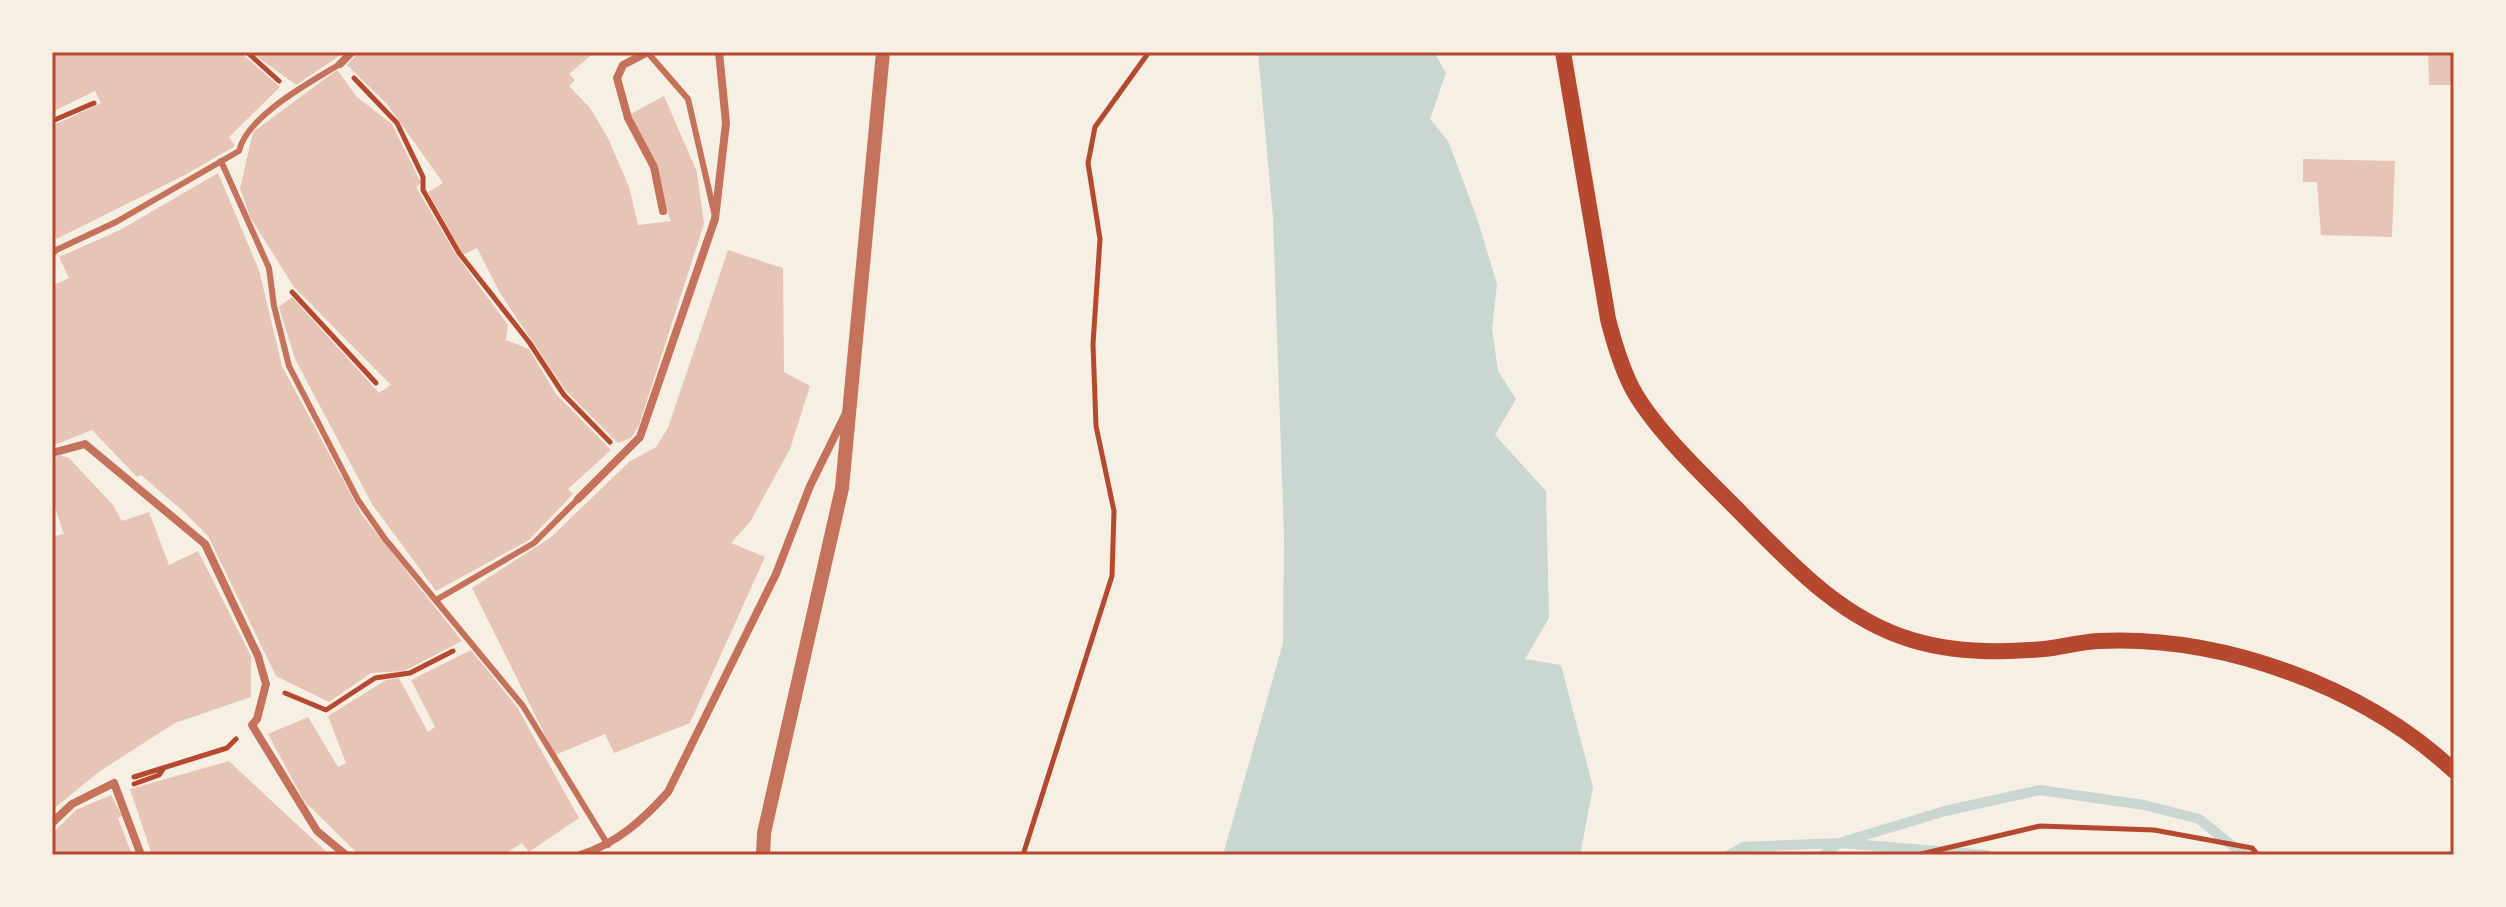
<svg xmlns="http://www.w3.org/2000/svg" width="2506" height="907" font-family="'Asap Condensed',sans-serif">
<rect width="100%" height="100%" fill="#f6efe4"/>
<path fill="#c9d6d2" d="M 1258,52 L 1434,52 L 1446,73 L 1430,119 L 1448,141 L 1477,218 L 1497,284 L 1492,329 L 1498,371 L 1516,399 L 1495,435 L 1546,491 L 1549,618 L 1525,659 L 1561,665 L 1593,787 L 1580,855 L 1223,855 L 1283,643 L 1284,536 L 1273,218 Z"/>
<g fill="none" stroke-linecap="round" stroke-linejoin="round">
<g stroke="#c9d6d2" stroke-width="10">
<path d="M 1729,855 L 1743,847 L 1839,843 L 1945,811 L 2040,790 L 2144,805 L 2199,819 L 2244,855"/>
<path d="M 1823,855 L 1839,843 L 1987,855"/>
</g>
</g>
<g fill="#e6c5b7">
<path d="M 52,52 L 240,52 L 280,87 L 229,137 L 235,146 L 183,176 L 56,239 L 52,224 L 52,126 L 101,103 L 95,91 L 52,112 Z"/>
<path d="M 251,52 L 345,52 L 296,85 Z"/>
<path d="M 359,52 L 595,52 L 569,74 L 575,80 L 569,86 L 590,108 L 608,138 L 629,187 L 638,225 L 671,221 L 629,115 L 664,96 L 697,172 L 704,224 L 639,425 L 631,438 L 618,443 L 566,391 L 500,293 L 477,248 L 463,255 L 428,192 L 443,183 L 387,104 L 347,65 Z"/>
<path d="M 2428,52 L 2454,52 L 2454,85 L 2429,85 Z"/>
<path d="M 337,70 L 357,97 L 392,124 L 421,183 L 416,187 L 457,256 L 508,325 L 506,340 L 529,349 L 556,394 L 611,450 L 568,489 L 573,494 L 529,540 L 436,591 L 372,504 L 295,359 L 279,307 L 292,297 L 379,393 L 391,385 L 294,287 L 250,217 L 240,188 L 253,132 Z"/>
<path d="M 2303,159 L 2395,161 L 2392,237 L 2321,235 L 2317,182 L 2303,182 Z"/>
<path d="M 218,173 L 259,270 L 282,366 L 362,515 L 462,641 L 404,671 L 371,673 L 329,702 L 276,676 L 208,536 L 184,512 L 141,475 L 137,477 L 92,430 L 52,446 L 52,286 L 69,278 L 59,257 L 120,230 Z"/>
<path d="M 728,250 L 783,268 L 784,372 L 810,386 L 790,449 L 750,522 L 731,543 L 765,557 L 690,723 L 614,753 L 605,734 L 555,755 L 472,588 L 550,538 L 629,462 L 656,447 L 668,428 Z"/>
<path d="M 60,455 L 69,458 L 113,505 L 122,521 L 149,512 L 169,565 L 198,551 L 251,656 L 251,697 L 175,723 L 100,771 L 52,810 L 52,537 L 64,534 L 52,499 L 52,459 Z"/>
<path d="M 471,650 L 517,707 L 579,818 L 529,852 L 522,843 L 503,855 L 359,855 L 304,801 L 268,734 L 308,717 L 338,767 L 346,763 L 328,716 L 386,680 L 399,678 L 428,732 L 435,727 L 411,680 Z"/>
<path d="M 229,761 L 277,806 L 330,855 L 152,855 L 130,789 Z"/>
<path d="M 111,795 L 122,816 L 118,818 L 132,855 L 52,855 L 52,834 L 76,810 Z"/>
</g>
<g fill="none" stroke-linecap="round" stroke-linejoin="round">
<g stroke="#b5482f" stroke-width="5">
<path d="M 247,52 L 279,81"/>
<path d="M 354,78 L 397,123 L 423,177 L 423,190 L 459,253 L 529,342 L 564,395 L 610,442"/>
<path d="M 52,121 L 94,103"/>
<path d="M 292,292 L 376,383"/>
<path d="M 285,693 L 326,710 L 375,678 L 410,673 L 453,651"/>
<path d="M 134,777 L 227,748 L 236,739"/>
<path d="M 134,784 L 159,775 L 163,769"/>
<path d="M 1023,855 L 1112,576 L 1114,511 L 1096,426 L 1093,344 L 1100,239 L 1088,163 L 1095,127 L 1149,52"/>
<path d="M 1917,855 L 2040,826 L 2154,830 L 2252,848 L 2258,855"/>
</g>
<g stroke="#c5725c" stroke-width="6">
<path d="M 648,53 L 688,99 L 714,212"/>
<path d="M 221,161 L 269,268 L 274,306 L 289,366 L 358,500 L 385,539 L 523,706 L 608,845"/>
<path d="M 54,251 L 116,222 L 239,151 C 247,116 309,83 340,64"/>
<path d="M 436,600 L 534,543 L 578,499"/>
</g>
<g stroke="#c5725c" stroke-width="8">
<path d="M 648,52 L 623,65 L 617,78 L 628,118 L 654,167 L 663,211"/>
<path d="M 340,64 L 352,52"/>
<path d="M 52,252 L 54,251"/>
<path d="M 52,453 L 85,444 L 205,544 L 258,656 L 266,684 L 257,719 L 252,725 L 317,831 L 346,855"/>
<path d="M 578,499 L 640,437 L 715,219 L 726,123 L 719,52"/>
<path d="M 52,823 L 72,804 L 114,783 L 141,855"/>
<path d="M 580,855 C 616,844 643,820 668,792 L 776,574 L 810,486 L 846,413"/>
</g>
<path stroke="#c5725c" stroke-width="14" d="M 763,855 L 764,833 L 842,488 L 883,52"/>
<path stroke="#b5482f" stroke-width="16" d="M 1563,52 L 1608,319 C 1614,343 1621,366 1632,388 C 1653,427 1699,471 1731,503 C 1784,556 1837,618 1912,640 C 1955,653 2001,653 2044,649 C 2062,647 2080,642 2098,641 C 2222,635 2363,686 2454,771"/>
</g>
<rect width="2506" height="907" fill="none" stroke="#f6efe4" stroke-width="108"/>
<rect x="54" y="54" width="2398" height="799" fill="none" stroke="#b5482f" stroke-width="3"/>
</svg>
